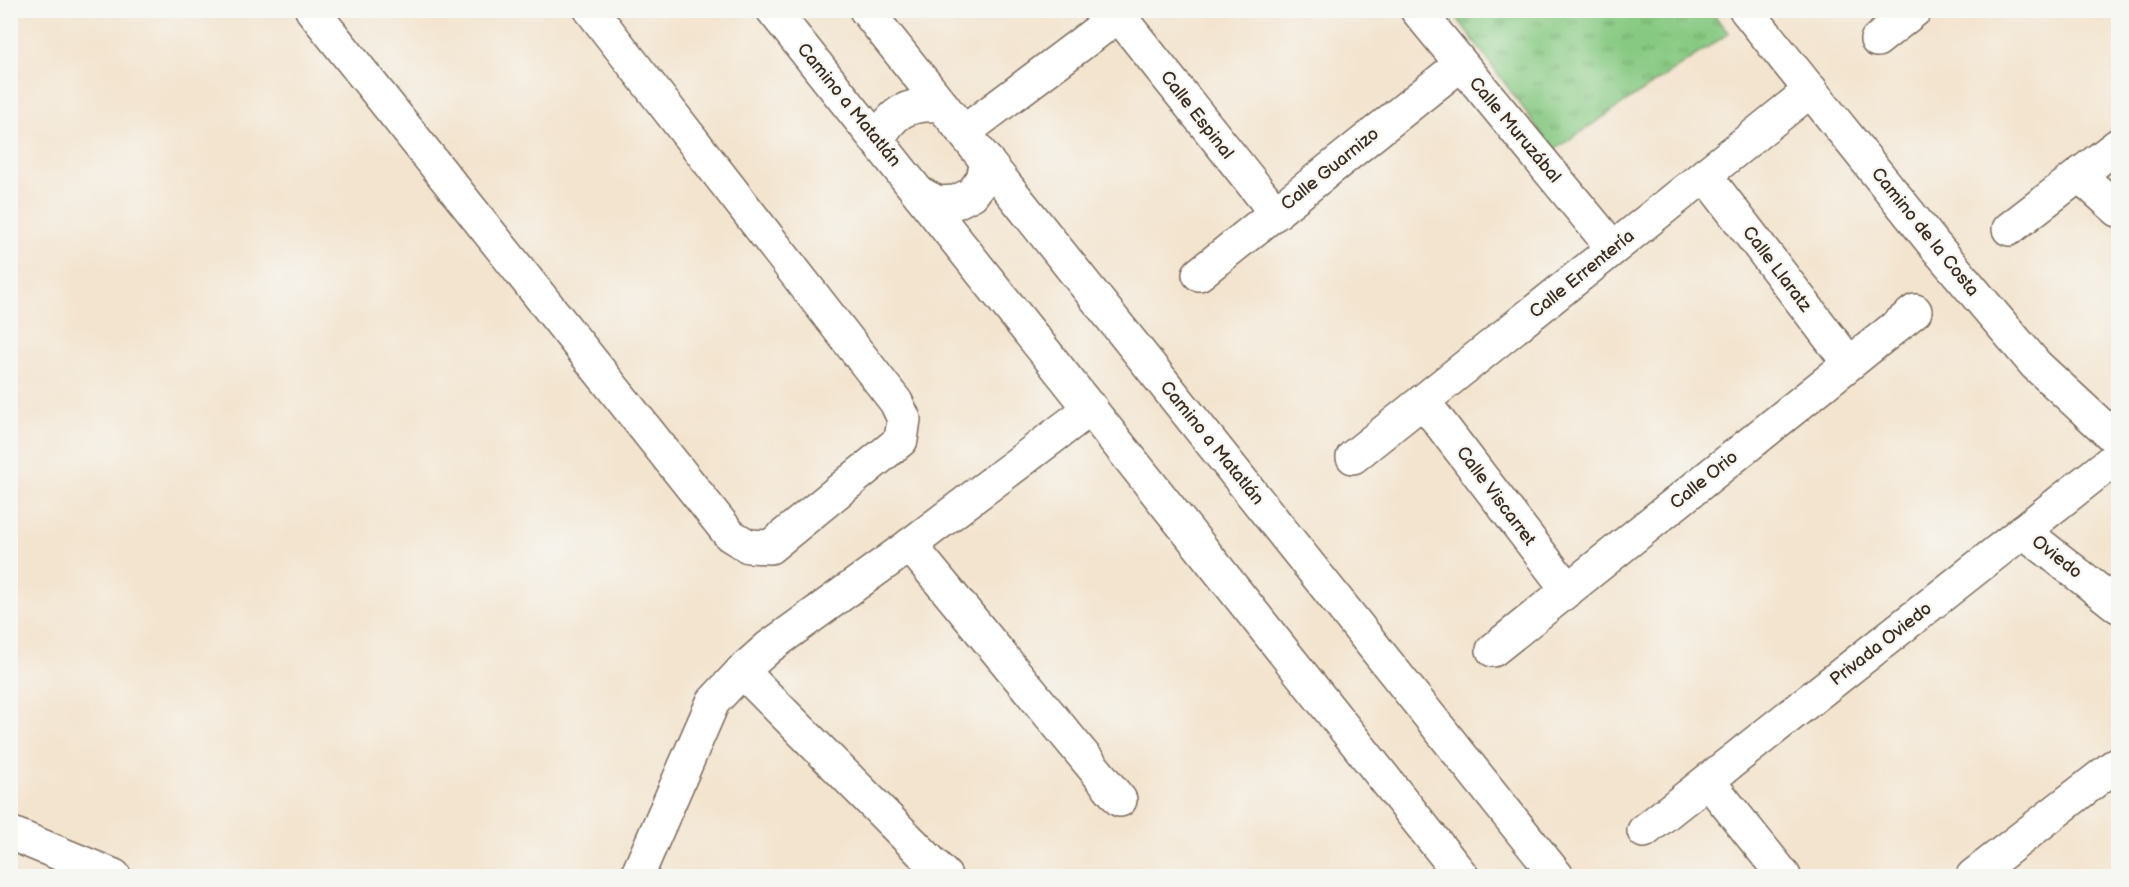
<svg xmlns="http://www.w3.org/2000/svg" width="2129" height="887" font-family="'Balsamiq Sans',sans-serif">
<defs>
<pattern id="grass-tufts" width="24" height="20" patternUnits="userSpaceOnUse" patternTransform="scale(1.5)"><rect width="24" height="20" fill="#87c982"/><path d="M3 7l-1-3M5 7V3M7 7l1-3M15 17l-1-3M17 17v-4M19 17l1-3" fill="none" stroke="#70a36a"/></pattern>
</defs>
<rect width="100%" height="100%" fill="#f6f6f2"/>
<filter id="ink" filterUnits="userSpaceOnUse"><feTurbulence type="fractalNoise" baseFrequency=".0167" numOctaves="2"/><feDisplacementMap in="SourceGraphic" scale="12" xChannelSelector="R" yChannelSelector="G"/><feConvolveMatrix kernelMatrix="1 2 1 2 8 2 1 2 1" color-interpolation-filters="sRGB"/></filter>
<filter id="wash" filterUnits="userSpaceOnUse"><feTurbulence type="fractalNoise" baseFrequency=".008" numOctaves="4" result="noise"/><feDisplacementMap in="SourceGraphic" scale="24" xChannelSelector="R" yChannelSelector="G"/><feGaussianBlur stdDeviation="1.35" result="paint"/><feColorMatrix in="noise" values="0 0 0 0 0 0 0 0 0 0 0 0 0 0 0 0 0 1.4 0 .05"/><feComposite in="paint" operator="in"/></filter>
<g filter="url(#wash)">
<rect width="100%" height="100%" fill="#f3e4cf"/>
<path fill="url(#grass-tufts)" stroke="#617a50" stroke-width="1.5" d="M 1452,11 L 1710,11 L 1729,33 L 1554,150 Z"/>
</g>
<g filter="url(#ink)">
<g fill="none" stroke-linecap="round" stroke-linejoin="round">
<g stroke="#7b6b5c" stroke-width="36">
<g id="minor">
<path d="M 312,10 L 730,535 L 748,546 L 770,547 L 901,440 L 904,419 L 896,402 L 591,10"/>
<path d="M 773,10 L 1462,876"/>
<path d="M 866,10 L 1557,876"/>
<path d="M 1417,10 L 1613,248"/>
<path d="M 1746,10 L 1936,247 L 2036,365 L 2118,441"/>
<path d="M 1119,16 L 1276,213"/>
<path d="M 1877,40 L 1915,10"/>
<path d="M 964,132 L 1126,10"/>
<path d="M 877,141 C 893,111 908,103 942,105"/>
<path d="M 1705,175 L 1849,363"/>
<path d="M 2079,175 L 2118,210"/>
<path d="M 921,194 L 938,203 L 956,202 L 972,194 L 983,179 L 987,161"/>
<path d="M 2009,229 L 2118,145"/>
<path d="M 1199,274 L 1461,64"/>
<path d="M 1423,401 L 1568,590"/>
<path d="M 1353,457 L 1811,90"/>
<path d="M 2023,531 L 2118,606"/>
<path d="M 910,545 L 1120,800"/>
<path d="M 1493,650 L 1915,311"/>
<path d="M 742,671 L 945,876"/>
<path d="M 1708,781 L 1784,876"/>
<path d="M 1644,831 L 2118,456"/>
<path d="M 10,833 L 114,876"/>
<path d="M 637,876 L 713,702 L 742,671 L 769,647 L 910,545 L 1091,408"/>
<path d="M 1973,876 L 2118,763"/>
</g>
</g>
<use href="#minor" stroke="#fff" stroke-width="33"/>
</g>
</g>
<g text-anchor="middle" dominant-baseline="central" stroke-width="4.5" stroke-linejoin="round" paint-order="stroke">
<g font-size="18" fill="#3b2a1e" stroke="#f6f6f2">
<text transform="translate(849 105) rotate(51)">Camino a Matatlán</text>
<text transform="translate(1197 115) rotate(52)">Calle Espinal</text>
<text transform="translate(1515 130) rotate(50)">Calle Muruzábal</text>
<text transform="translate(1330 169) rotate(-39)">Calle Guarnizo</text>
<text transform="translate(1925 232) rotate(51)">Camino de la Costa</text>
<text transform="translate(1777 269) rotate(53)">Calle Llaratz</text>
<text transform="translate(1582 274) rotate(-39)">Calle Errentería</text>
<text transform="translate(1212 443) rotate(51)">Camino a Matatlán</text>
<text transform="translate(1704 480) rotate(-39)">Calle Orio</text>
<text transform="translate(1496 496) rotate(53)">Calle Viscarret</text>
<text transform="translate(2057 557) rotate(38)">Oviedo</text>
<text transform="translate(1881 644) rotate(-38)">Privada Oviedo</text>
</g>
</g>
<rect width="2129" height="887" fill="none" stroke="#f6f6f2" stroke-width="36"/>
</svg>
